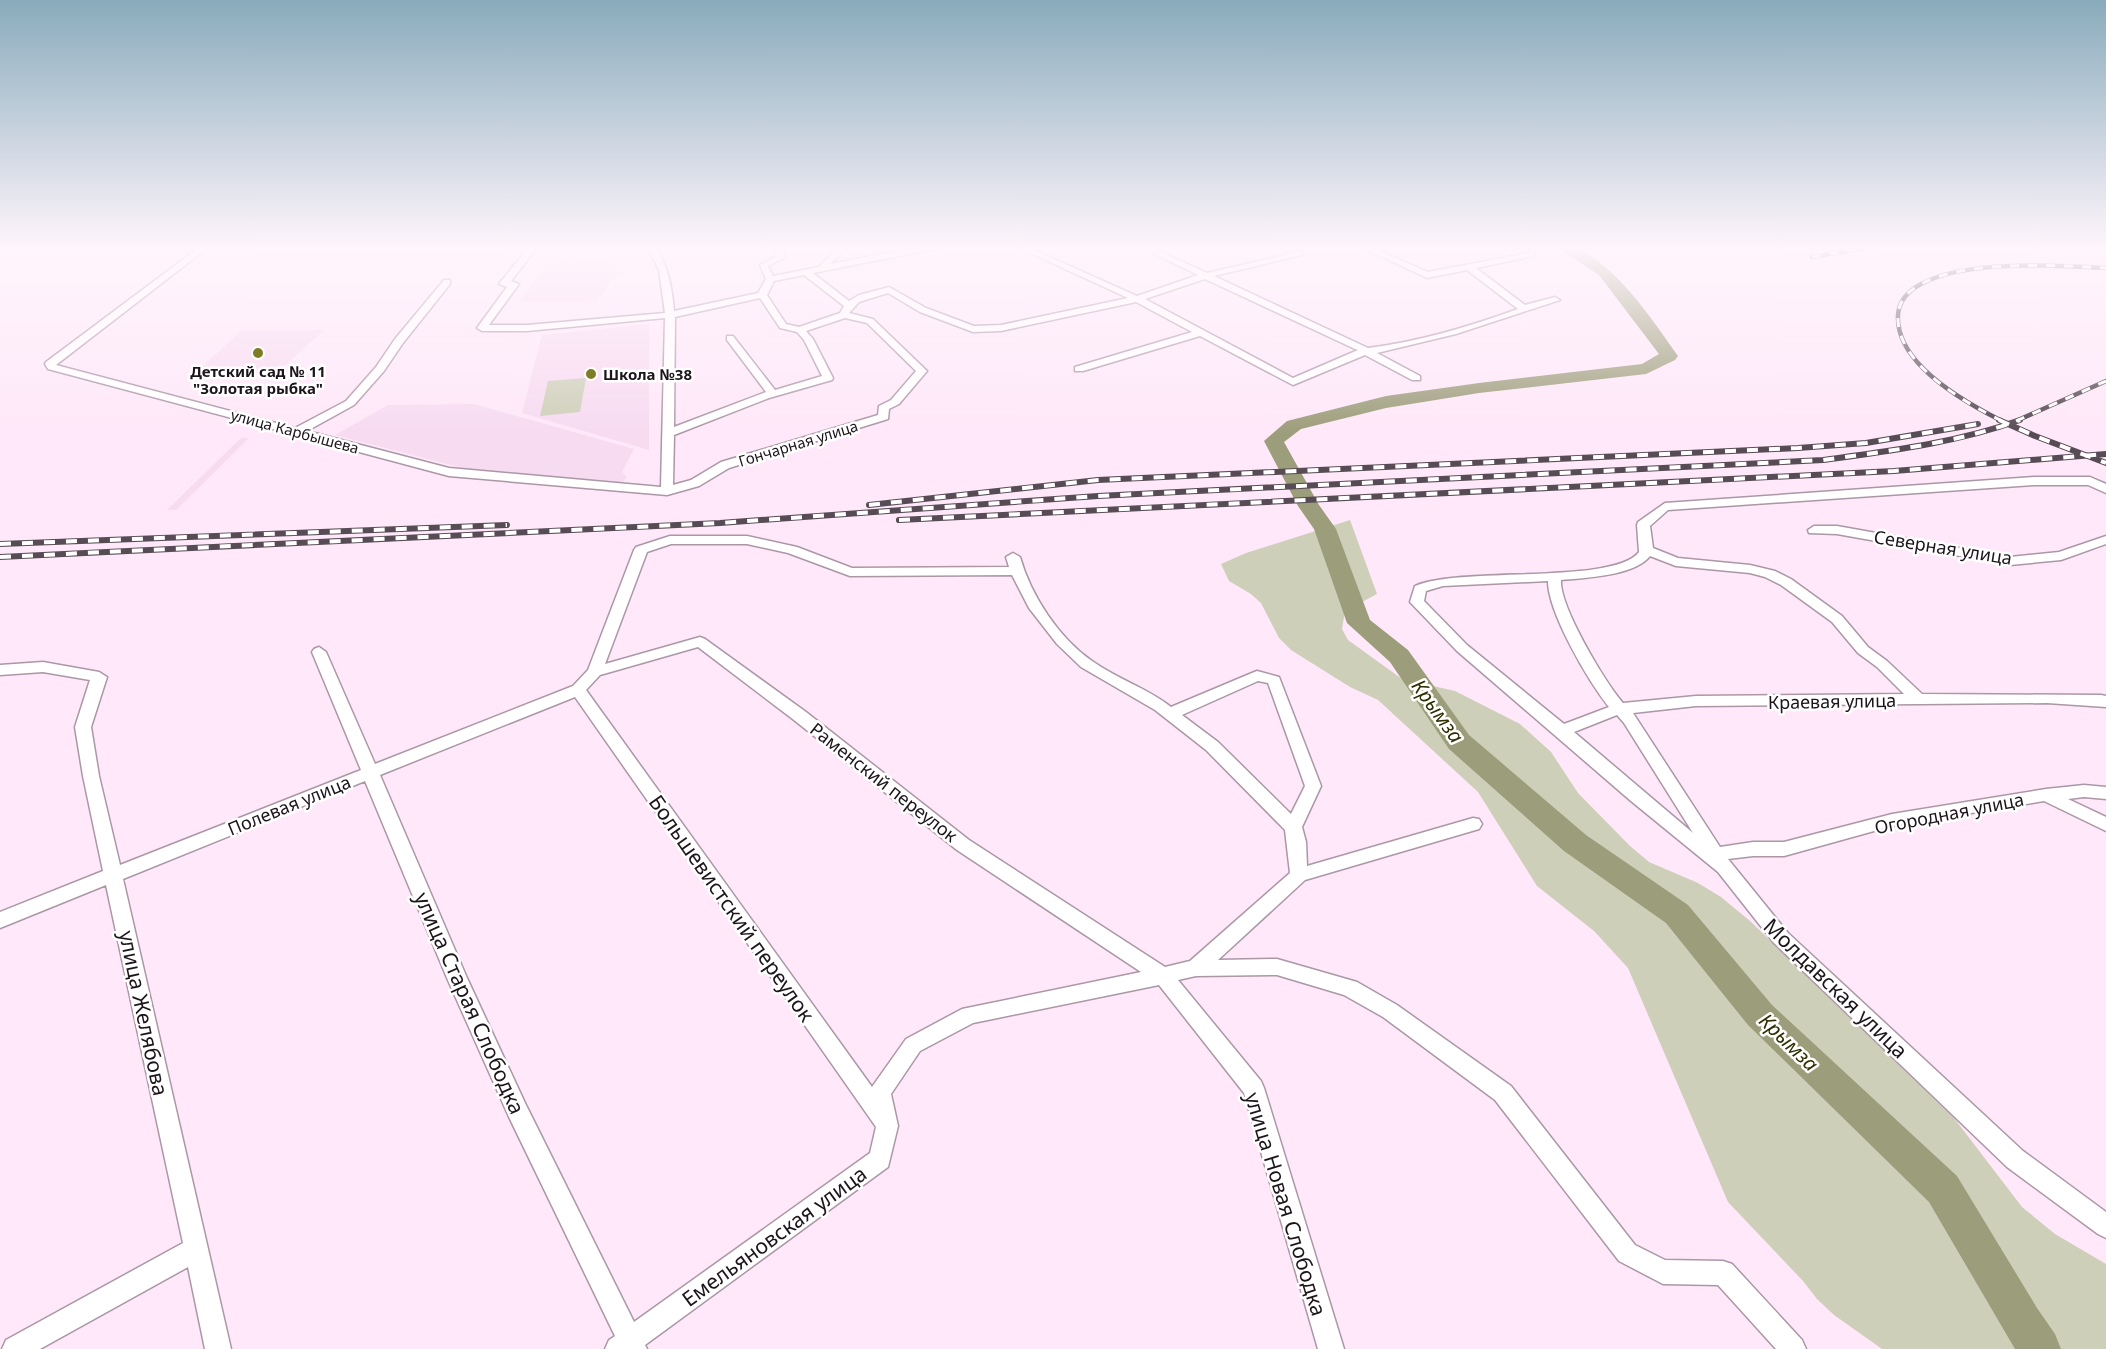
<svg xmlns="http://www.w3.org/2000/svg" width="2106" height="1349" font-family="'Noto Sans',sans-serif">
<rect width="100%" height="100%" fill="#fee8f9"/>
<g fill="#f7dbf1">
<path d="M 609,259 L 625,275 L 613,278 L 597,301 L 519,302 L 548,264 Z"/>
<path d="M 649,324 L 649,450 L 522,413 L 542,335 Z"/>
<path d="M 324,330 L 276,374 L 191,377 L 241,331 Z"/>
<path d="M 474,404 L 634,449 L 622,472 L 627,477 L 620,485 L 482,473 L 335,435 L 388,405 Z"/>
<path d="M 241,438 L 249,438 L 176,510 L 167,510 Z"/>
</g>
<g fill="#cecfb9">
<path d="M 586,378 L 580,412 L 540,416 L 548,381 Z"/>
<path d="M 1350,520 L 1377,594 L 1345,611 L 1342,629 L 1348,640 L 1402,679 L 1455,691 L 1520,724 L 1551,752 L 1578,793 L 1630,846 L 1649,862 L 1698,883 L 1721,897 L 1750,921 L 1954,1118 L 2022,1207 L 2055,1234 L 2106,1264 L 2106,1349 L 1882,1349 L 1834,1315 L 1817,1299 L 1803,1281 L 1728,1202 L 1628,968 L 1594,931 L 1537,886 L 1478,792 L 1378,700 L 1350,687 L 1291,650 L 1279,638 L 1261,603 L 1251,594 L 1229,581 L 1221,564 L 1246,553 Z"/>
</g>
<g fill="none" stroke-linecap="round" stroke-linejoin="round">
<path fill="#9c9d7a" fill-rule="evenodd" d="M 1555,246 C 1602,241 1653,321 1678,356 L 1675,360 L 1646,374 L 1479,393 L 1386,408 L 1301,429 L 1284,442 L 1319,505 L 1336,529 L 1370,620 L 1408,650 L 1469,735 L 1586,835 L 1688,905 L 1772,1005 L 1957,1176 L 2037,1308 L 2055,1334 L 2061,1349 L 2015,1349 L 1929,1202 L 1748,1025 L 1666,923 L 1564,851 L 1449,749 L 1390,662 L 1347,623 L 1314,529 L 1298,506 L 1264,441 L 1287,421 L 1386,396 L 1479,383 L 1642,364 L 1659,354 L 1599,275 Z"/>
<g stroke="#ab97a6" stroke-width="3">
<g id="minor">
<path d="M 201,246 L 210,246 L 56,365 L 295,428 L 346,401 L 376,367 L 395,339 L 444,280 L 450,280 L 450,284 L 403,343 L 384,371 L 354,405 L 307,431 L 449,468 L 661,487 L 665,318 L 527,331 L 482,331 L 477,328 L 507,287 L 499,284 L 530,246 L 538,246 L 511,281 L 519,284 L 489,325 L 527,325 L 665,313 L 659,270 L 647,246 L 655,246 C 668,266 672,287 674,311 L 758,293 L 766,279 L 760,265 L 777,256 L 772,246 L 780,246 L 786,257 L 768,266 L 773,276 L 819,267 L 839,246 L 851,246 L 845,249 L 830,264 L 925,246 L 939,246 L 935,249 L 813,273 L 849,301 L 859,295 L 889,287 L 926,308 L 974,326 L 1001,325 L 1128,298 L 1015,246 L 1025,246 L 1137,296 L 1198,275 L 1138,246 L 1148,246 L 1207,273 L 1302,251 L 1302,255 L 1214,276 L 1368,348 C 1418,342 1471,326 1518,309 L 1467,270 L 1427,278 L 1359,246 L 1369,246 L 1428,272 L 1534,252 L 1534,256 L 1476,268 L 1525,305 L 1555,297 L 1560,300 L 1456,334 L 1377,353 L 1420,376 L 1420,380 L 1412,380 L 1365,355 L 1293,385 L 1200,336 L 1083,371 L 1075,371 L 1075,367 L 1192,332 L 1136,302 L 1001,331 L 973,332 L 920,312 L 888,293 L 859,302 L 849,313 L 873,319 L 927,371 L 899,404 L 889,409 L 888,419 L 729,468 L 699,486 L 667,495 L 449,476 L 48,369 L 45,364 L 46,362 ZM 804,275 L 844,306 L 840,313 L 799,327 L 786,324 L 767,295 L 774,281 ZM 1205,279 L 1355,349 L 1358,350 L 1293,378 L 1145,299 ZM 760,298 L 780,328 L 797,332 L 804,340 L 822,376 L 775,390 L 733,336 L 727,336 L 727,340 L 766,392 L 674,427 L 675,317 ZM 845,318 L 867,323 L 916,371 L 891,400 L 879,406 L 878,415 L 721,462 L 691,480 L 673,485 L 674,435 L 769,398 L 832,380 L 833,378 L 813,339 L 806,331 Z"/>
<path d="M 2034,477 L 2090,477 L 2106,484 L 2106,493 L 2088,485 L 2034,485 L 1668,510 L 1650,526 L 1653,548 L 1678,558 L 1750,565 L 1775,571 L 1791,579 L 1842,616 L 1868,647 L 1887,661 L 1922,694 L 2101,695 L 2106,696 L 2106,707 L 2047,703 L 1696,706 L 1633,713 L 1720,847 L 1753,842 L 1784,842 L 1892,814 L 2046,789 L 2084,785 L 2106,787 L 2106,799 L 2084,797 L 2068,799 L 2106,817 L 2106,831 L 2044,801 L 1892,826 L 1784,856 L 1753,856 L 1728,859 L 1788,933 L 2023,1151 L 2106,1212 L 2106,1238 L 2098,1234 L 2007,1167 L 1774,943 L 1718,872 L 1631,801 L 1457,651 L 1410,602 L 1415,586 C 1460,566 1614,585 1639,552 L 1637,525 L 1638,522 L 1665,503 ZM 1650,556 L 1676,566 L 1750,573 L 1765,577 L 1781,585 L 1832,622 L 1858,653 L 1877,667 L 1904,694 L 1696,696 L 1623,703 C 1605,682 1559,606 1561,580 C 1585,578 1634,576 1650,556 ZM 1548,581 C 1548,613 1589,682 1609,707 L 1564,724 L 1467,645 L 1424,601 L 1426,591 L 1443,586 ZM 1617,715 L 1624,723 L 1693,833 L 1574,732 Z"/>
<path d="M 1814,526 L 1837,526 L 2010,557 L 2059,552 L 2106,536 L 2106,544 L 2061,560 L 2010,565 L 1837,534 L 1809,533 L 1808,530 Z"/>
<path d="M 670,536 L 747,536 L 797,547 L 852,568 L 1009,567 L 1006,557 L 1013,553 L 1020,557 C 1031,596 1059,638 1092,661 C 1117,679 1147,688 1171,707 L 1252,673 L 1257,671 L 1279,677 L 1321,786 L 1302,827 L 1306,842 L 1307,866 L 1473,818 L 1479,819 L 1482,824 L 1479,829 L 1305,880 L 1218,960 L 1277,959 L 1357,982 L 1397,1005 L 1511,1086 L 1635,1245 L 1665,1260 L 1723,1261 L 1732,1264 L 1802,1340 L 1806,1349 L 1776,1349 L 1718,1285 L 1663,1284 L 1619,1261 L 1495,1100 L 1383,1017 L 1344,995 L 1277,975 L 1196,976 L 1178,980 L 1261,1081 L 1264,1088 L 1344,1349 L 1318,1349 L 1244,1093 L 1159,985 L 973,1023 L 920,1051 L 891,1094 L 898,1126 L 888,1167 L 645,1345 L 647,1349 L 605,1349 L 609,1340 L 615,1336 L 509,1117 L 447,978 L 365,781 L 123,879 L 231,1349 L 205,1349 L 188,1267 L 40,1349 L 2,1349 L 6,1340 L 183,1243 L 106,885 L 0,928 L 0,912 L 103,871 L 83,776 L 75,727 L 90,680 L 43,672 L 0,675 L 0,665 L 43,662 L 99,672 L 107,677 L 91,727 L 99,776 L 120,865 L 361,770 L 312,652 L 314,649 L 319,647 L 326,652 L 375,764 L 573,686 L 588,670 L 634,550 L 636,547 ZM 671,544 L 747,544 L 788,553 L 850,576 L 1012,575 L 1029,608 L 1057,644 L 1081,667 L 1155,710 L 1206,750 L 1285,830 L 1290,873 L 1190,961 L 1165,967 L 969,840 L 806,712 L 705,639 L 700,637 L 605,664 L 647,552 ZM 698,647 L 794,720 L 957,850 L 1141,972 L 962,1009 L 906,1039 L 872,1087 L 586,690 L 600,675 ZM 1258,681 L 1268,683 L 1305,786 L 1291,814 L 1218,742 L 1182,715 ZM 575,697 L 876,1127 L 870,1153 L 634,1322 L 525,1103 L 467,978 L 380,775 Z"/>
</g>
</g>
<use href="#minor" fill="#fff" fill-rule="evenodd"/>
<g stroke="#574c55" stroke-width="4.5">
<g id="rail-far1">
<path d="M 1812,257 L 1878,246"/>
<path d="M 2002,421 C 1966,403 1895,364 1898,315 C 1899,300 1908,291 1921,284 C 1965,260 2056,265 2106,268"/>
<path d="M 2016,421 L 2106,381"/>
</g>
</g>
<g stroke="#574c55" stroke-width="6">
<g id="rail">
<path d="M 1999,420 L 2035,436 L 2106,463"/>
<path d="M 869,505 L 1098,480 L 1798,448 L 1866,443 L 1978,424"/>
<path d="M 899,520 L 1894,471 L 2106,454"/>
<path d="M 0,544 L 507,525"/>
<path d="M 0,557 L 720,523 L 1098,496 L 1823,460 C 1889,451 1956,443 2020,420"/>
</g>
</g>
<use href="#rail-far1" stroke="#fff" stroke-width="3" stroke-dasharray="9" stroke-linecap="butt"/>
<use href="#rail" stroke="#fff" stroke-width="4" stroke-dasharray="11" stroke-linecap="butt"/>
</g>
<linearGradient id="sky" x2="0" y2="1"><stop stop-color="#89abbc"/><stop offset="0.57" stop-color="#fff5fc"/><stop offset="1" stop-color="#fff5fc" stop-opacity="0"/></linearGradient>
<rect width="2106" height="434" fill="url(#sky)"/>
<g fill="#7e7d25" stroke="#fff" stroke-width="2">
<circle cx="258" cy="353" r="6"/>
<circle cx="591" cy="374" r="6"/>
</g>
<g text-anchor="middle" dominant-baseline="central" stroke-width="5" stroke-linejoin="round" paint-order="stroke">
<g font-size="15" font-weight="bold" fill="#1c151b" stroke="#fff">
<text x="258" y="371">Детский сад № 11<tspan x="258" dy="17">"Золотая рыбка"</tspan></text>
<text x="603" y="374" text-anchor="start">Школа №38</text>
</g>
<g font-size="15" fill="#1c151b" stroke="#fff">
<text transform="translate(295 431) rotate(15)">улица Карбышева</text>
<text transform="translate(798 443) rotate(-17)">Гончарная улица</text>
</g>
<g font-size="18" fill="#1c151b" stroke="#fff">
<text transform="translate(1943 547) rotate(9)">Северная улица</text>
<text transform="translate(1832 701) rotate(-1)">Краевая улица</text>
<text transform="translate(884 782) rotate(38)">Раменский переулок</text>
<text transform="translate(289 805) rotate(-22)">Полевая улица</text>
<text transform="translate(1949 813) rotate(-11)">Огородная улица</text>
</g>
<g font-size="20" font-style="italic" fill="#2f2e01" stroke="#fff">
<text transform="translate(1438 711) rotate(54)">Крымза</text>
<text transform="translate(1789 1042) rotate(44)">Крымза</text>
</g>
<g font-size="21" fill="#1c151b" stroke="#fff">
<text transform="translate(732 908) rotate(55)">Большевистский переулок</text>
<text transform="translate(1836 988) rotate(44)">Молдавская улица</text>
<text transform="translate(470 1003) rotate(66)">улица Старая Слободка</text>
<text transform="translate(144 1013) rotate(78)">улица Желябова</text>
<text transform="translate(1286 1204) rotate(73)">улица Новая Слободка</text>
<text transform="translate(774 1236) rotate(-36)">Емельяновская улица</text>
</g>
</g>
</svg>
